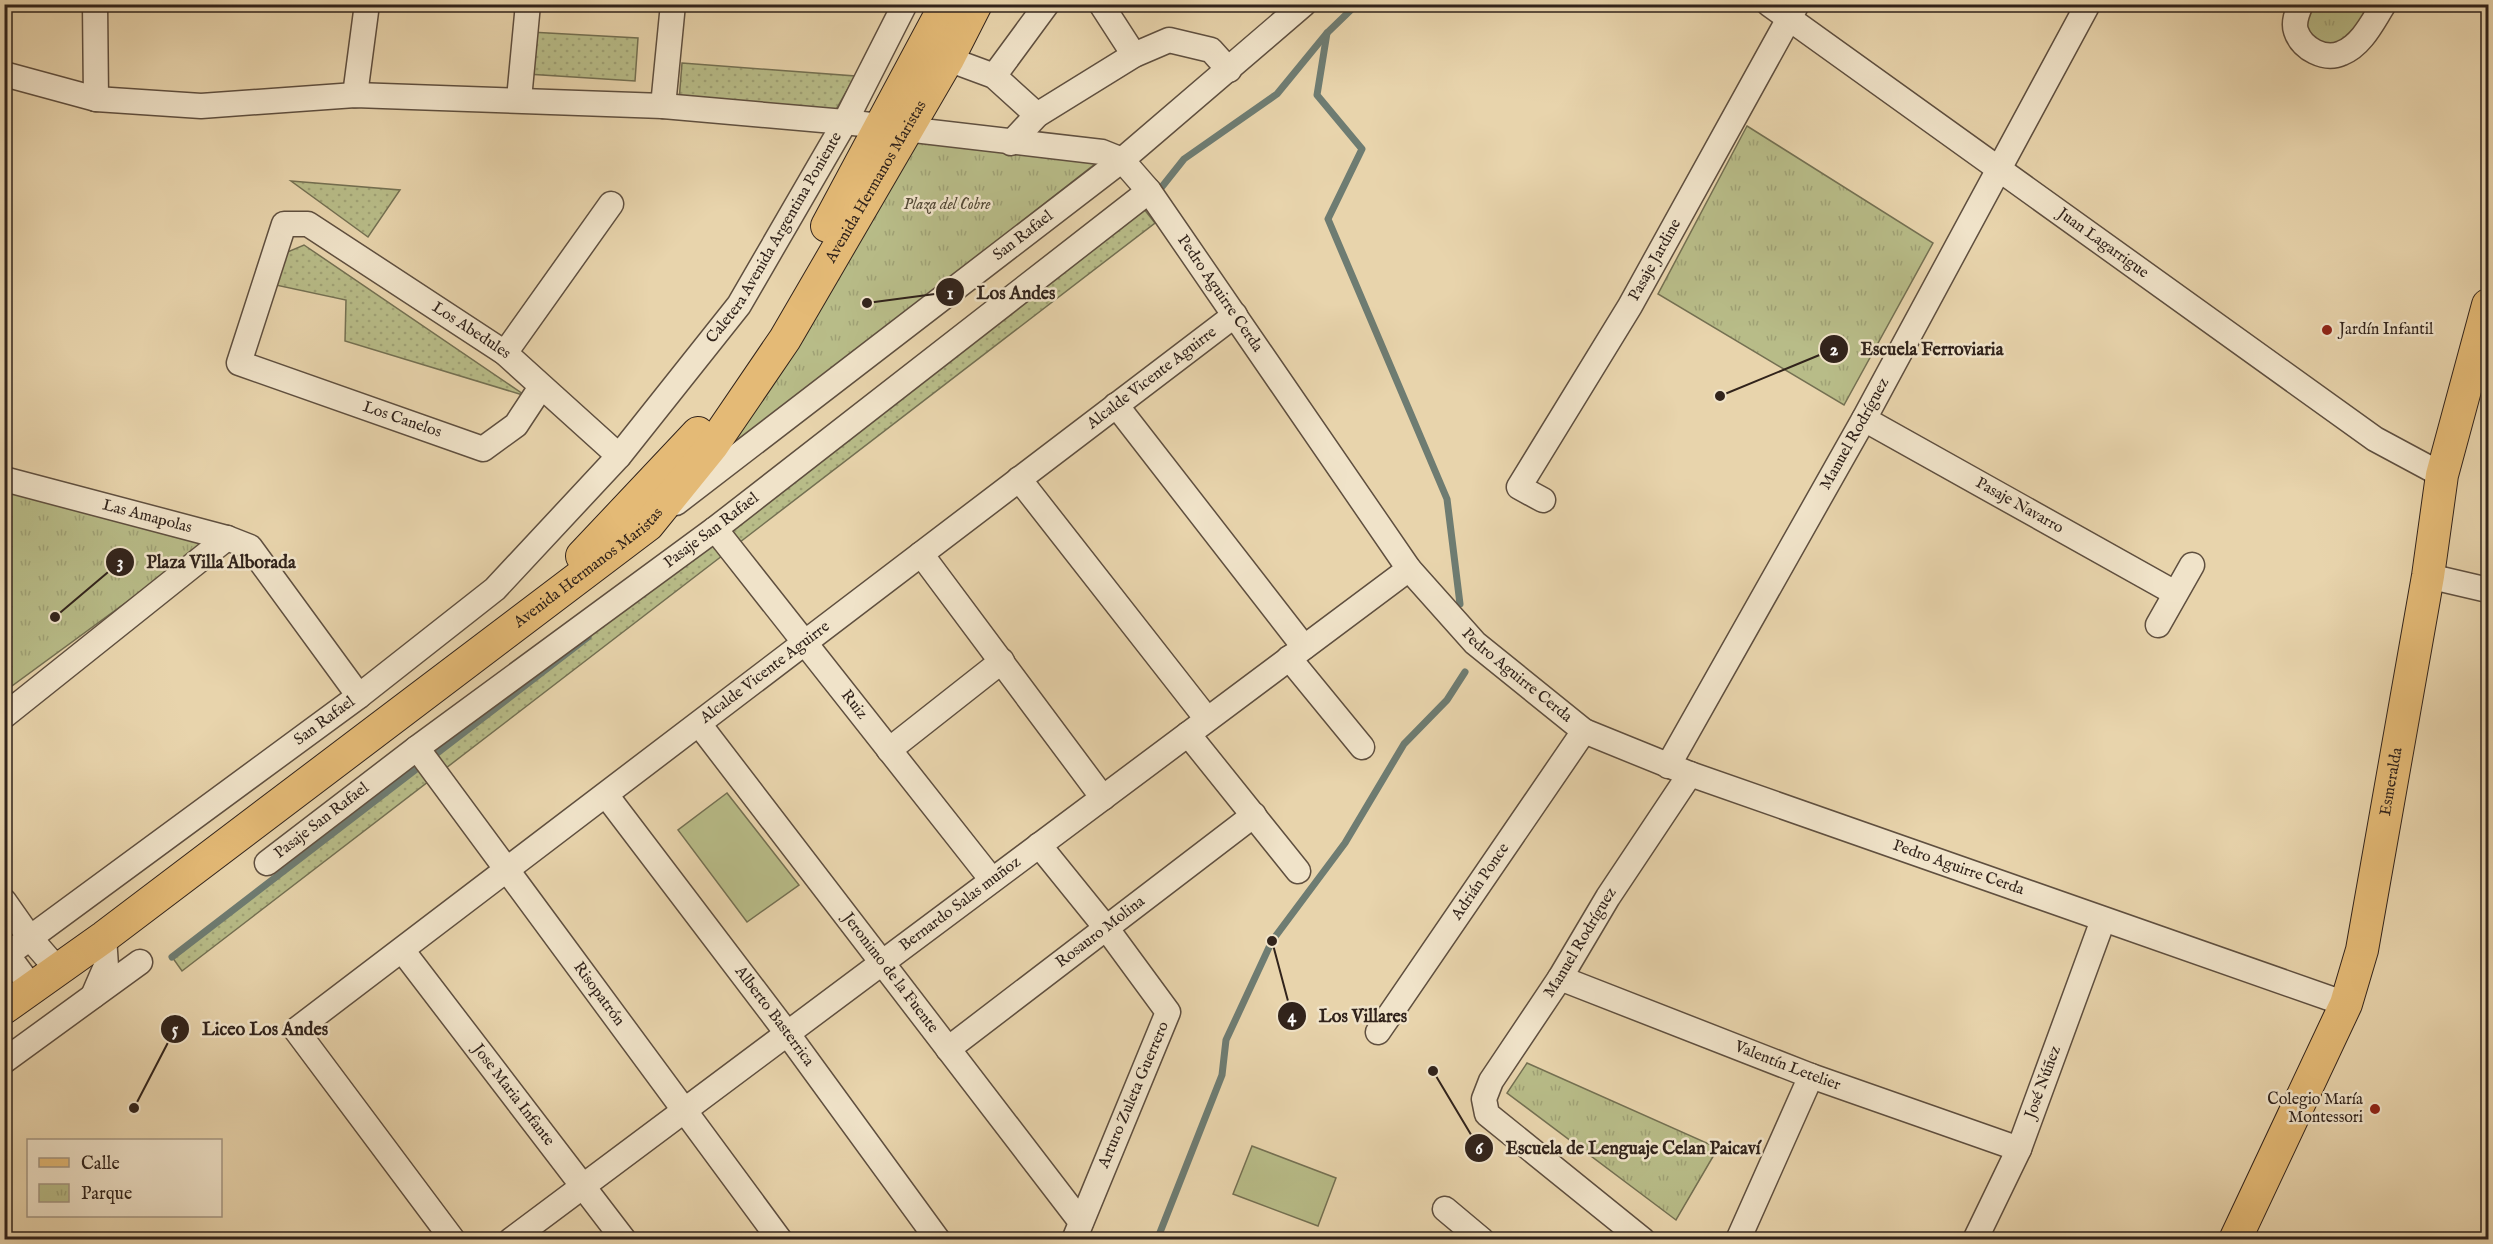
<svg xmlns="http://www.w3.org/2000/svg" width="2493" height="1244" font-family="'IM FELL English',serif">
<defs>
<pattern id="grass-dots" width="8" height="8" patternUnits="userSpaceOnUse" patternTransform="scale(1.5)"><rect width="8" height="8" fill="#b8bc88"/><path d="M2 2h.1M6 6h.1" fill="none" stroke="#9fa175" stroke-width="1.8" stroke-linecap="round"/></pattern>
<pattern id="park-tufts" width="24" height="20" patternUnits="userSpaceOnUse" patternTransform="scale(1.5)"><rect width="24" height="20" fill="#b8bc88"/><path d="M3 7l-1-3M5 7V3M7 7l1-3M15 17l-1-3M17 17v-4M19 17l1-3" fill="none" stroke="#9fa175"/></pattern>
</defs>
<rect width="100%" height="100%" fill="#e8d4ac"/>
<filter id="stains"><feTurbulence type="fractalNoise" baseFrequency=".00333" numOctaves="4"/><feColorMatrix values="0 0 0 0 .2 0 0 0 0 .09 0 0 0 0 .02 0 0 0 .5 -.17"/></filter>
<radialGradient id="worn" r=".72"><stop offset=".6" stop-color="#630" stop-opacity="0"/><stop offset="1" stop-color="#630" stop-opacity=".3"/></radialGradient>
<g fill="url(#grass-dots)" stroke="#747052" stroke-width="1.5">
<path d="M 530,32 L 638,38 L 635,81 L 527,74 Z"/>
<path d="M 682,63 L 855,76 L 834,113 L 679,101 Z"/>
<path d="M 291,181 L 400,190 L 368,237 Z"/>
<path d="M 1144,209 L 1155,223 L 182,971 L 172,957 Z"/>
<path d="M 304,245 L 526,396 L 345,341 L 346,300 L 271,284 L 278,256 Z"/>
</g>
<g fill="url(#park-tufts)" stroke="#747052" stroke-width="1.5">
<path d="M 2308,5 L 2377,5 L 2339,49 L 2308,41 L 2305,8 Z"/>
<path d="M 1747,126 L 1933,243 L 1844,405 L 1658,294 Z"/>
<path d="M 915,142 L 1100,160 L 724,455 Z"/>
<path d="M 5,490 L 207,543 L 5,691 Z"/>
<path d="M 1527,1063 L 1718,1148 L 1676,1220 L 1507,1093 Z"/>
</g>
<g fill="#b8bc88" stroke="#747052" stroke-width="1.5">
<path d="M 727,793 L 799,885 L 747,922 L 678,830 Z"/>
<path d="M 1252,1146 L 1336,1178 L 1318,1226 L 1233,1194 Z"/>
</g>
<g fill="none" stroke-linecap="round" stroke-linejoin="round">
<g stroke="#6e7c72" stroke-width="7">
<path d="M 1357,4 L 1327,33 L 1317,95 L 1362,149 L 1328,219 L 1447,499 L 1460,604"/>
<path d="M 1157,193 L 1184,159 L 1277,94 L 1327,33"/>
<path d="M 172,957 L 588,637"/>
<path d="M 1157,1240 L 1222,1075 L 1226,1040 L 1272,941 L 1345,843 L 1404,744 L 1447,700 L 1465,672"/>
</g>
<g stroke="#5f4f3f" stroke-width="27">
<g id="minor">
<path d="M 95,4 L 96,99"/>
<path d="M 1101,4 L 1134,55"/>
<path id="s1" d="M 1769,4 L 2375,439 L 2442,475"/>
<path d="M 2301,4 C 2297,13 2293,22 2296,31 C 2302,49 2325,61 2342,53 C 2362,45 2373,21 2384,4"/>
<path d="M 948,59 L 994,76 L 1037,115"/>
<path id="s2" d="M 4,74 L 96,99 L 201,106 L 355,95 L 663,106 L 845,122 L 1102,152 L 1122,160 L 1149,191 L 1409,569 L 1475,643 L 1584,731 L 1690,774 L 2346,1004"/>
<path d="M 994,76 L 1047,4"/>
<path d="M 355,95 L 367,4"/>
<path d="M 519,99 L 528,4"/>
<path d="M 663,106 L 673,4"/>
<path d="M 1011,143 L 1037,115 L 1134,55 L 1169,40 L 1211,50 L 1229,70"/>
<path d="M 505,353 L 611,204"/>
<path id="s3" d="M 541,387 L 516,425 L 483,449 L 239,363 L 284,224 L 308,224 L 505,353 L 619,456"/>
<path d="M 1116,405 L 1304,647"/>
<path id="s4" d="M 1864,419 L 2175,593"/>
<path id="s5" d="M 4,479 L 227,538 L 250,547 L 359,696"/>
<path d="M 1019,479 L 1207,719"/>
<path id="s6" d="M 1543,500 L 1519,487 L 1630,306 L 1797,4"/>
<path id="s7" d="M 676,503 L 1122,160 L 1304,4"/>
<path id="s8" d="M 715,529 L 992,880"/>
<path d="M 921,554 L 1103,798"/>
<path d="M 2428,576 L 2488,590"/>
<path d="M 2158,625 L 2192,565"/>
<path d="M 1289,658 L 1362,747"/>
<path d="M 4,716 L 227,538"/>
<path id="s9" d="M 699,724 L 1081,1222"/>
<path d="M 1188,734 L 1298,871"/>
<path id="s10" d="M 417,748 L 780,1240"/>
<path d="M 889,750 L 1002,661"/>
<path id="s11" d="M 1668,766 L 1864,419 L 2088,4"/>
<path id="s12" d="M 606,795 L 787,1033 L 938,1240"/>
<path d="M 1039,845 L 1107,929 L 1168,1012 L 1074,1240"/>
<path id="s13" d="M 267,863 L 417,748 L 715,529 L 1149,191"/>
<path d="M 4,901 L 30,938 L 57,969"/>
<path d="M 4,950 L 32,988"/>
<path id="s14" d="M 402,950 L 624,1240"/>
<path id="s15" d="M 4,957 L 359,696 L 495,589 L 619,456 L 739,305 L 845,122 L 905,4"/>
<path id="s16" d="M 1560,978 L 1811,1076 L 2019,1149"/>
<path d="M 93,996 L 106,966 L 104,937"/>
<path id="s17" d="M 1378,1032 L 1584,731"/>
<path id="s18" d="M 948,1049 L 1254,815"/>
<path d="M 4,1061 L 140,962"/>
<path d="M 1445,1209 L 1482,1240"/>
<path id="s19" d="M 453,1240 L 296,1030 L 1235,315"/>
<path id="s20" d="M 511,1240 L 1409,569"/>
<path id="s21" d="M 1643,1240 L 1487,1114 L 1484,1099 L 1491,1081 L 1560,978 L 1608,897 L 1690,774"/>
<path d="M 1738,1240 L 1811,1076"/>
<path id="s22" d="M 1975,1240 L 2019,1149 L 2103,920"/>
</g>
</g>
<g stroke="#31231b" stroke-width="34">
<g id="major">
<path d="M 827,226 L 946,4"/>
<path d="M 582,556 L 698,433"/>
<path id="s23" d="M 4,1008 L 104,937 L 648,525 L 712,446 L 785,339 L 948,59 L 976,4"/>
<path id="s24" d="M 2235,1240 L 2346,1004 L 2362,950 L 2428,576 L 2442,475 L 2488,305"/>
</g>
</g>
<use href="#minor" stroke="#f0e3c9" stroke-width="24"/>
<use href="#major" stroke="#e4ba76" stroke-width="32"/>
</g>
<g fill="#8f2418" stroke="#f0e3c9" stroke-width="2">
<circle cx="2327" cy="330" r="6"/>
<circle cx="2375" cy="1109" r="6"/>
</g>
<g text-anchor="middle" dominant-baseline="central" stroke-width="5" stroke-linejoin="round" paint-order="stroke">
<g font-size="16" fill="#31231b" stroke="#f0e3c9">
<text stroke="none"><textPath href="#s23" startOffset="1218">Avenida Hermanos Maristas</textPath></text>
<text stroke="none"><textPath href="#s7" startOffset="438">San Rafael</textPath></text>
<text stroke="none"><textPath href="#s15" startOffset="1064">Caletera Avenida Argentina Poniente</textPath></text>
<text stroke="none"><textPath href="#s1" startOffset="411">Juan Lagarrigue</textPath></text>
<text stroke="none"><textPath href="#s6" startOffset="292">Pasaje Jardine</textPath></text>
<text stroke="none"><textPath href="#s2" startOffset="1292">Pedro Aguirre Cerda</textPath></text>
<text stroke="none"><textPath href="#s3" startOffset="710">Los Abedules</textPath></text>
<text stroke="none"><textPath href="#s19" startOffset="1338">Alcalde Vicente Aguirre</textPath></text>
<text transform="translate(402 420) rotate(19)">Los Canelos</text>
<text stroke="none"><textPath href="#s11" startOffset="381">Manuel Rodríguez</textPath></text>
<text stroke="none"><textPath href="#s4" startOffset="178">Pasaje Navarro</textPath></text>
<text stroke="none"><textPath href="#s5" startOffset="148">Las Amapolas</textPath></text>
<text stroke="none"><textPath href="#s13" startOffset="555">Pasaje San Rafael</textPath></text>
<text stroke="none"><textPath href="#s23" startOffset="732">Avenida Hermanos Maristas</textPath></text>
<text stroke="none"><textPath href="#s19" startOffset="852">Alcalde Vicente Aguirre</textPath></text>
<text stroke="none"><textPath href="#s2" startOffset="1778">Pedro Aguirre Cerda</textPath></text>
<text stroke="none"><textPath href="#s8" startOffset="224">Ruiz</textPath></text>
<text stroke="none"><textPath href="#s15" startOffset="398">San Rafael</textPath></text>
<text stroke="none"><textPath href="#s24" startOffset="488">Esmeralda</textPath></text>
<text stroke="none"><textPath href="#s13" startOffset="69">Pasaje San Rafael</textPath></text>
<text stroke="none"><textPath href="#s2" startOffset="2264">Pedro Aguirre Cerda</textPath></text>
<text stroke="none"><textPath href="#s17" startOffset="182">Adrián Ponce</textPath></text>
<text stroke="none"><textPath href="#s20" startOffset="561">Bernardo Salas muñoz</textPath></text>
<text stroke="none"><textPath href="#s18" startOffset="192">Rosauro Molina</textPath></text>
<text stroke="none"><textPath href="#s21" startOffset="400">Manuel Rodríguez</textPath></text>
<text stroke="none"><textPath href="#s9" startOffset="314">Jeronimo de la Fuente</textPath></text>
<text stroke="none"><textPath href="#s10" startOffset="306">Risopatrón</textPath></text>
<text stroke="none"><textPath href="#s12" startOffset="278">Alberto Basterrica</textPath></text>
<text stroke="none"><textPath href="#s16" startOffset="244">Valentín Letelier</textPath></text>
<text stroke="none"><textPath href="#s22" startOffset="172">José Núñez</textPath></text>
<text stroke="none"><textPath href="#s14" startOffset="183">Jose Maria Infante</textPath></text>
<text transform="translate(1134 1095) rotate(-67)">Arturo Zuleta Guerrero</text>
</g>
<g font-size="16" font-style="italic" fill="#534936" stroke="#f0e3c9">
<text x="947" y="205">Plaza del Cobre</text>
</g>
<g font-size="16" fill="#31231b" stroke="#f0e3c9" text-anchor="start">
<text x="2339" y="330">Jardín Infantil</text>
<text x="2363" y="1100" text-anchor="end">Colegio María<tspan x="2363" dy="18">Montessori</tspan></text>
</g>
</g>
<path fill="none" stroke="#31231b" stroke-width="2" d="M867 303L950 292M1720 396L1834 349M55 617L120 562M1272 941L1292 1016M134 1108L175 1029M1433 1071L1479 1148"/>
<g fill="#31231b" stroke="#f0e3c9" stroke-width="2">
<circle cx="867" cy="303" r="6"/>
<circle cx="1720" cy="396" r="6"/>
<circle cx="55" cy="617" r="6"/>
<circle cx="1272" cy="941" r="6"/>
<circle cx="134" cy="1108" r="6"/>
<circle cx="1433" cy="1071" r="6"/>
<circle cx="950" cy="292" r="15"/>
<circle cx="1834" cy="349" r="15"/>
<circle cx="120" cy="562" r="15"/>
<circle cx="1292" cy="1016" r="15"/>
<circle cx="175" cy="1029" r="15"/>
<circle cx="1479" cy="1148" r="15"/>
</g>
<g font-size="18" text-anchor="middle" font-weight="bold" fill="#fff">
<text x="950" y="299">1</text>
<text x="1834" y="355">2</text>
<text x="120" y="568">3</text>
<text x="1292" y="1022">4</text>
<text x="175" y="1035">5</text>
<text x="1479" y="1154">6</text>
</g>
<g font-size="18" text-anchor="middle" font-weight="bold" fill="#31231b" stroke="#f0e3c9" stroke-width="5" stroke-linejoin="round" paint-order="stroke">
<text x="1016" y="299">Los Andes</text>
<text x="1932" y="355">Escuela Ferroviaria</text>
<text x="221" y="568">Plaza Villa Alborada</text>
<text x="1363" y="1022">Los Villares</text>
<text x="265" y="1035">Liceo Los Andes</text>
<text x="1633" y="1154">Escuela de Lenguaje Celan Paicaví</text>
</g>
<rect width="2493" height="1244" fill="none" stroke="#e8d4ac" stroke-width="24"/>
<rect x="6" y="6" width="2481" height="1232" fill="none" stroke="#31231b" stroke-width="3"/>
<rect x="12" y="12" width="2469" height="1220" fill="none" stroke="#31231b" stroke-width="1.5"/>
<rect x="27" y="1139" width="195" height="78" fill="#f0e3c9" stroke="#a49683" stroke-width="1.5"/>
<rect x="39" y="1158" width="30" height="9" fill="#e4ba76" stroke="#a49683" stroke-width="1.5"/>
<text x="81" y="1169" font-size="18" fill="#31231b">Calle</text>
<rect x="39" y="1184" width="30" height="18" fill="url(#park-tufts)" stroke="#a49683" stroke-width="1.5"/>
<text x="81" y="1199" font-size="18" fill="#31231b">Parque</text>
<rect width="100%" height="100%" filter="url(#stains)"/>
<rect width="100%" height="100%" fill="url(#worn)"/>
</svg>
